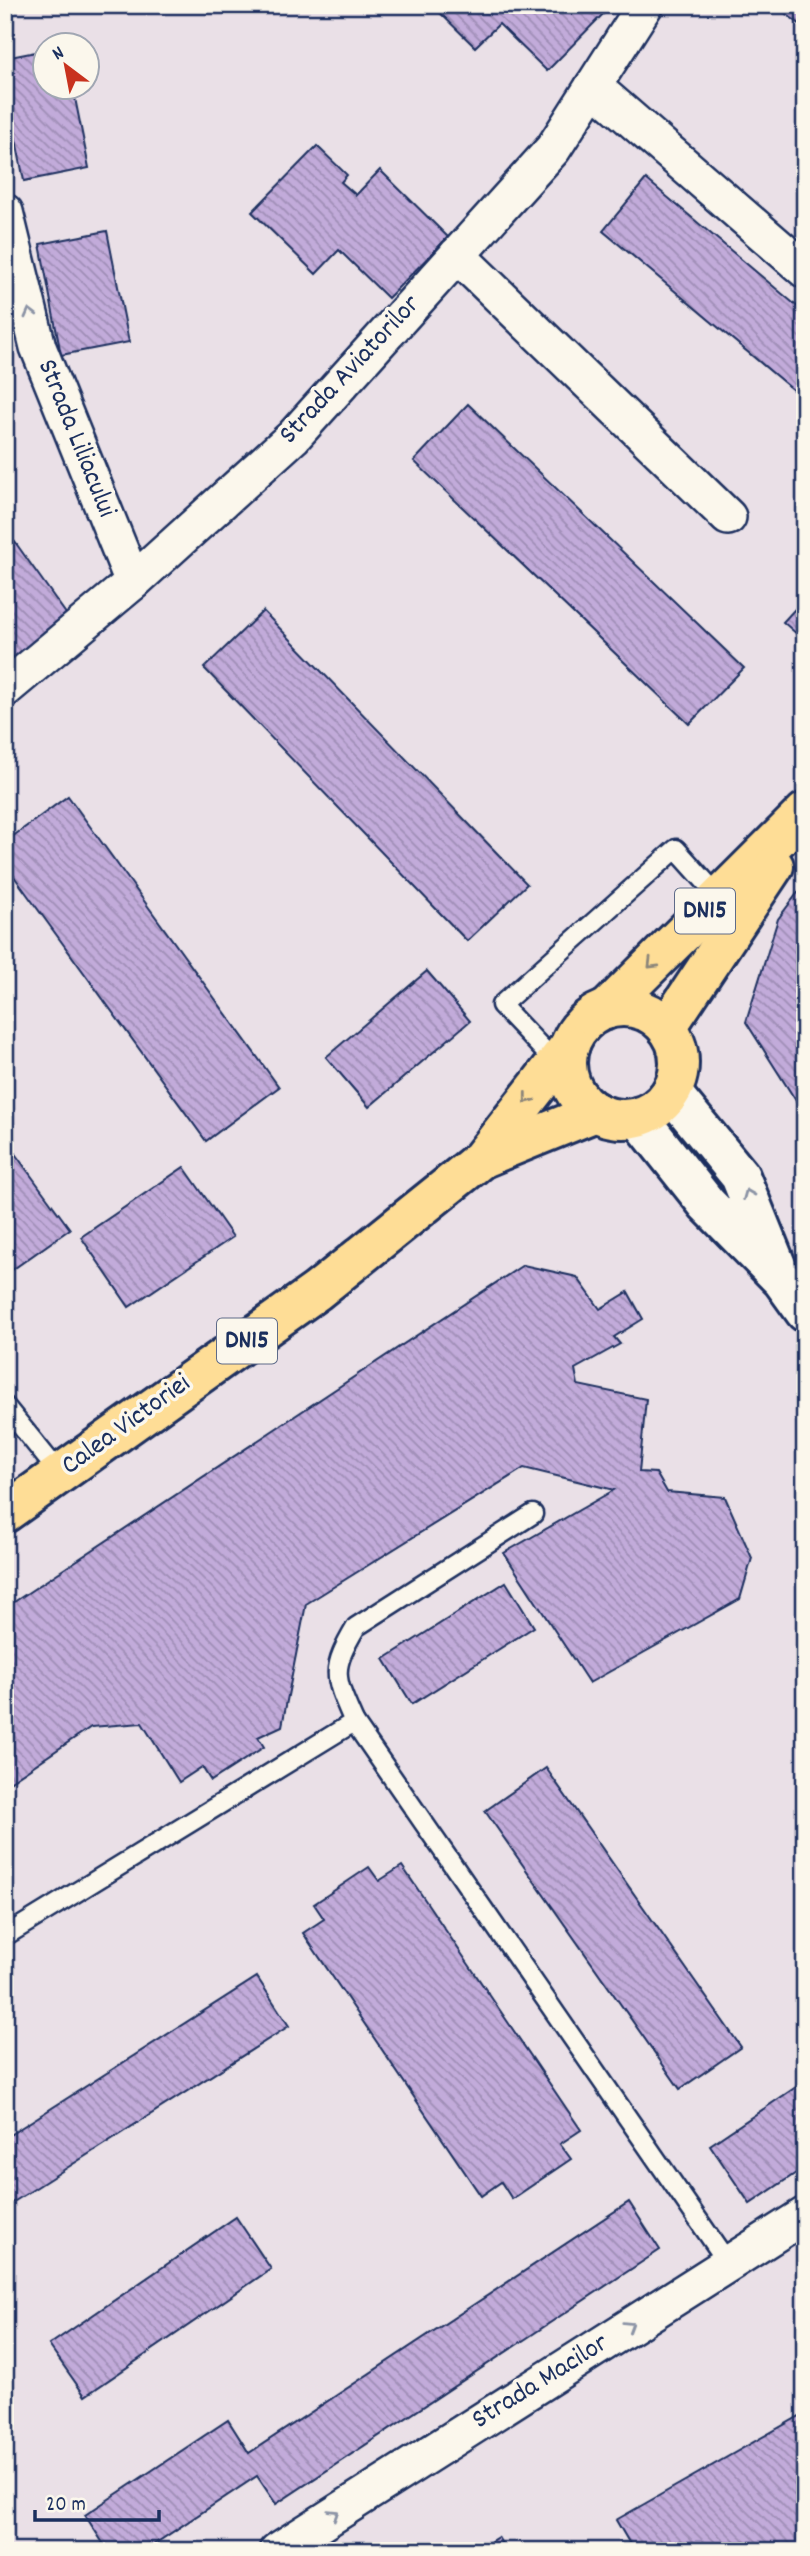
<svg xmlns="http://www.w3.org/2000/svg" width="810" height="2556" font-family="Dekko,sans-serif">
<defs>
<pattern id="building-back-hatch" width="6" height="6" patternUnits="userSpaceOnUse" patternTransform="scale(1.75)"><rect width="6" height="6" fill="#c2abda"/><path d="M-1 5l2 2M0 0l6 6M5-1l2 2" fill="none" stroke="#9d8cb4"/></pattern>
</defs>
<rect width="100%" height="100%" fill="#eae0e7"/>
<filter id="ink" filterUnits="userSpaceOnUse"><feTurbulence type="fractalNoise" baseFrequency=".0143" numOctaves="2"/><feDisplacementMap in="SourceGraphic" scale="14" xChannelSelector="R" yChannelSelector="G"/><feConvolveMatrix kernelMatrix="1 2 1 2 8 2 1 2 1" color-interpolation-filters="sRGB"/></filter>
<g filter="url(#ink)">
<g fill="url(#building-back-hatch)" stroke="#1b2f5e" stroke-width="2">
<path d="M 432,5 L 603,5 L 608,9 L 547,71 L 499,24 L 475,47 Z"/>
<path d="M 774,5 L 805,5 L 805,28 Z"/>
<path d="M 46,50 L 46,88 L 73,88 L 89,168 L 24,181 L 5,83 L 5,58 Z"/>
<path d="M 317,146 L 347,175 L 341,182 L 356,195 L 380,170 L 448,237 L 388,298 L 339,250 L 316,274 L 252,212 Z"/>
<path d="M 646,179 L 805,313 L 805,400 L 603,231 Z"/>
<path d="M 107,231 L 129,342 L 61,355 L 40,244 Z"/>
<path d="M 468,404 L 744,668 L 689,724 L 414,461 Z"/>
<path d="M 15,542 L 69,618 L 5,665 L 5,549 Z"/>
<path d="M 805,598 L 805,641 L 783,622 Z"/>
<path d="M 263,611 L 527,884 L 467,941 L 204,668 Z"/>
<path d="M 68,796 L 279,1087 L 206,1141 L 5,864 L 5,842 Z"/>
<path d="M 805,883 L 805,1115 L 746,1022 L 778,919 Z"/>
<path d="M 427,971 L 470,1021 L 369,1107 L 326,1057 Z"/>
<path d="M 5,1140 L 70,1229 L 5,1275 Z"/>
<path d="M 184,1167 L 233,1237 L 129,1307 L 81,1237 Z"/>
<path d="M 523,1265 L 577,1277 L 600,1309 L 628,1292 L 643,1319 L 614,1337 L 620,1344 L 575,1369 L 578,1385 L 646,1399 L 639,1472 L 656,1473 L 667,1492 L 725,1497 L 752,1558 L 740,1599 L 589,1683 L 504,1553 L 614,1490 L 524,1468 L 306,1604 L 282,1726 L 258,1737 L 264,1747 L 211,1781 L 202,1767 L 179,1782 L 142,1723 L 91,1727 L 5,1785 L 5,1608 Z"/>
<path d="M 506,1582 L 534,1627 L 412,1704 L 384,1659 Z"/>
<path d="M 546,1768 L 741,2047 L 680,2089 L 485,1811 Z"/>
<path d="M 402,1866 L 581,2130 L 560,2144 L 571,2159 L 512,2199 L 501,2182 L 481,2196 L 303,1933 L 324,1919 L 314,1904 L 369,1867 L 379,1881 Z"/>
<path d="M 257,1977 L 289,2026 L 12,2203 L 5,2193 L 5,2138 Z"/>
<path d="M 805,2081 L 805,2167 L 750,2204 L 710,2145 Z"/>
<path d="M 629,2202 L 660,2250 L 276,2504 L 257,2476 L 144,2551 L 108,2551 L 85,2515 L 228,2420 L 249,2453 Z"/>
<path d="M 236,2217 L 271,2269 L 85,2396 L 49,2345 Z"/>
<path d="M 805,2413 L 805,2551 L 634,2551 L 616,2520 Z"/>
<path d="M 498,2537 L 506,2551 L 475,2551 Z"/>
</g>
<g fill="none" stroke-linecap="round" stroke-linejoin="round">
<g stroke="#1b2f5e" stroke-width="23">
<g id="lane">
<path d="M 556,1063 L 501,1005 L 676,849 L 719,897"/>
<path d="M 5,1406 L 60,1474"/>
<path d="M 533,1514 L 356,1627 C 330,1671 334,1676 354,1722 L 728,2263"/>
<path d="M 5,1936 L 354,1722"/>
</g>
</g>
<g stroke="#1b2f5e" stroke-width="40">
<g id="street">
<path d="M 593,86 L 805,270"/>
<path d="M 5,212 L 38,347 L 133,582"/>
<path d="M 457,255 L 728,517"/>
<path d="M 5,689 L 133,582 L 293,437 L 553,149 L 645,5"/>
<path d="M 277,2551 L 805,2215"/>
</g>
</g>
<g stroke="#1b2f5e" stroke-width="44">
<g id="secondary">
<path d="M 671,1092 L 740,1176 L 776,1265"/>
<path d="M 638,1117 L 707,1204 L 782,1280 L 805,1312"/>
</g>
</g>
<g stroke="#1b2f5e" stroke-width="44">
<g id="primary">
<circle cx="623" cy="1063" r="56"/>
<path d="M 606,1010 L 805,812"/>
<path d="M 667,1027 L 774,866"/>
<path d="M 483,1158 L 596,1112"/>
<path d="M 5,1513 L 317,1291 L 470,1168 L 481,1159 L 570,1045"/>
</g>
</g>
<use href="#lane" stroke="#fbf7ec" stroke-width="18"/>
<use href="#street" stroke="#fbf7ec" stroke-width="35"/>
<use href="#secondary" stroke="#fbf7ec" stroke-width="38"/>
<use href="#primary" stroke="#fedd96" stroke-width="38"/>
</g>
<defs><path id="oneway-chevron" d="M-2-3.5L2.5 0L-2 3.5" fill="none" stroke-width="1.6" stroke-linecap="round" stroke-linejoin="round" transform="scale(1.75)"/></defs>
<g stroke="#8b93a5">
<use href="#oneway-chevron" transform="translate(30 313) rotate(-104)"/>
<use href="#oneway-chevron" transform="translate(748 1194) rotate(-112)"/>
<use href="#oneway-chevron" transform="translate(629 2326) rotate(-32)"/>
<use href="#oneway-chevron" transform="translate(334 2514) rotate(-32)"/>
</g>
<g stroke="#8c867a">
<use href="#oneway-chevron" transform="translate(652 964) rotate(135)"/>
<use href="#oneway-chevron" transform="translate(528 1099) rotate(128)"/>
</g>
</g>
<g text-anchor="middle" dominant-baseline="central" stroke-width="7" stroke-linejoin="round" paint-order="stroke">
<g fill="#fbf7ec" stroke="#5e6b89" stroke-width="2">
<rect x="675" y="888.5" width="60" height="45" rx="5"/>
<rect x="217" y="1318.5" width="60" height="45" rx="5"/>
</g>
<g font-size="26" font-weight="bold" fill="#1b2f5e">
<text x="705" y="911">DN15</text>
<text x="247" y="1341">DN15</text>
</g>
<g font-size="28" fill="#1b2f5e" stroke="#fbf7ec">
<text transform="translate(351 371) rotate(-47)">Strada Aviatorilor</text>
<text transform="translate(75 439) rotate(68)">Strada Liliacului</text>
<text transform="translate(127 1426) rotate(-36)">Calea Victoriei</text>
<text transform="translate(541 2383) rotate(-32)">Strada Macilor</text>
</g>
</g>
<rect width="810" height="2556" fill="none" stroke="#fbf7ec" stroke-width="28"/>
<rect x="14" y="14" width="782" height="2528" fill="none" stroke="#1b2f5e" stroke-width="2.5" filter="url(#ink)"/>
<g transform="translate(66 66) rotate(328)"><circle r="33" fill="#fbf7ec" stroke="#a1a7b3" stroke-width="2"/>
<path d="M0-5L12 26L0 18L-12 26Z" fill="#c8321e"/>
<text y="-10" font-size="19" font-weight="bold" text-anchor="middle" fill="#1b2f5e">N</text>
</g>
<path d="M35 2510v10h124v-10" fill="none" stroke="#1b2f5e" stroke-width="3.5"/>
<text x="46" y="2510" font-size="21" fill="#1b2f5e" stroke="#fbf7ec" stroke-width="5" paint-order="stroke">20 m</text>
</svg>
